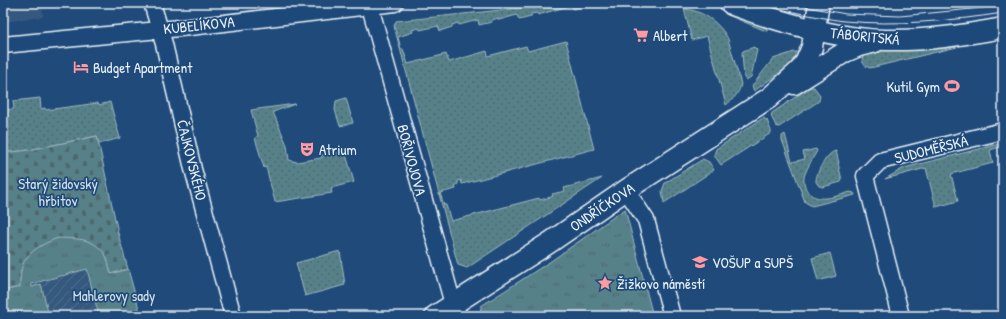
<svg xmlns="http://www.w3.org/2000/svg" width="1006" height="319" font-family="'Patrick Hand',sans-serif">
<defs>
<pattern id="industrial-furrows" width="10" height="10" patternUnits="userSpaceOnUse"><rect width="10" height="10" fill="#35587e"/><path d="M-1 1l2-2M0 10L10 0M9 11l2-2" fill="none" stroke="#527091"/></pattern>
<pattern id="grass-dots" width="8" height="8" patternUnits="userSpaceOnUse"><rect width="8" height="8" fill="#568189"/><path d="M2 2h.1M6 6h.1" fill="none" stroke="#4f676d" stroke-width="1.8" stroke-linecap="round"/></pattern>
<pattern id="cemetery-stones" width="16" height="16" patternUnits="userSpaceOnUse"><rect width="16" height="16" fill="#568189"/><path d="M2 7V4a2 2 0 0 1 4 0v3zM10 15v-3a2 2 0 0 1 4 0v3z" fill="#4f676d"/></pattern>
<pattern id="park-tufts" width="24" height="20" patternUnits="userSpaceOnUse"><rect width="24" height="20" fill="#568189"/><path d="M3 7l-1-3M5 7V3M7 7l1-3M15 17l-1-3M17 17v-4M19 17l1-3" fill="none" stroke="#4f676d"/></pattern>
</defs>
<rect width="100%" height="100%" fill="#1f4a7a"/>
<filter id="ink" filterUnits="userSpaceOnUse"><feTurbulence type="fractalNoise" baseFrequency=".025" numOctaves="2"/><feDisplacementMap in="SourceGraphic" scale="8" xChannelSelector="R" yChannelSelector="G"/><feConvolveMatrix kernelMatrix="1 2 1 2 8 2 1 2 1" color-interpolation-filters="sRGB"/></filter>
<g filter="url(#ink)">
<path fill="#35587e" d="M 3,3 L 42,3 L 43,17 L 3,22 Z"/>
<path fill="url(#industrial-furrows)" d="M 28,256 L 111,274 L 128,269 L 141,316 L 3,316 L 3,291 L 20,287 L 21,270 Z"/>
<g fill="url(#grass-dots)" stroke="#9fb9c0">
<path d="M 568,3 L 594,3 L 573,9 L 572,5 L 538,15 L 537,13 L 531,14 L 531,17 L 519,20 L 517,15 L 499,20 L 498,18 L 492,20 L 492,22 L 479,25 L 478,20 L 459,25 L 458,23 L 452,25 L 452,27 L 440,31 L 438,26 L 420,30 L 419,28 L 412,30 L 413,32 L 398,37 L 401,49 L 403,49 L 408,64 L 446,54 L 449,62 L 487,51 L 488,56 L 526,46 L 528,51 L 566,41 L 594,149 L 462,184 L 461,180 L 458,181 L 458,184 L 455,186 L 456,189 L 440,193 L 444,205 L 446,205 L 451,221 L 539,198 L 540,200 L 551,197 L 553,196 L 552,194 L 565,191 L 564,188 L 602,178 L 467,268 L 458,265 L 394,26 L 396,21 Z"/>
<path d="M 684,9 C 702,10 720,23 728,39 L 741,84 C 739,94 733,99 726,105 L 707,36 L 692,40 Z"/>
<path d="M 724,10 L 772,25 L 767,31 L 766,31 L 725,14 Z"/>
<path d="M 956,44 L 957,47 L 870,68 C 863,66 860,60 864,54 L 879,49 Z"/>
<path d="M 754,47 L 757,50 L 751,77 L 746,80 L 744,78 L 742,53 L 743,51 Z"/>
<path d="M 794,52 L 799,52 L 789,66 L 754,91 L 752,86 L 773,59 Z"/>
<path d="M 810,87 L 814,87 L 820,95 L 819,101 L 779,127 L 776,126 L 771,116 L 772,113 Z"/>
<path d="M 40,98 L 41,109 L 45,108 L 46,110 L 98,103 L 99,105 L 110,102 L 120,138 L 99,144 L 97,136 L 29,150 L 3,153 L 3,110 L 14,109 L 13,101 Z"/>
<path d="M 346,98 L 353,123 L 340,126 L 335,110 L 336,101 Z"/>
<path d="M 295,104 L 273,112 L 287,145 L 289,160 L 297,162 L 321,158 L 322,155 L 345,151 L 354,182 L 331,188 L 332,193 L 275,202 L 266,167 L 264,168 L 255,138 L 258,136 L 251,110 Z"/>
<path d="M 763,118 L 767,120 L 771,131 L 771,133 L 721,165 L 714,155 L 716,149 Z"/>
<path d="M 785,134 L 792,162 L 805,159 L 803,152 L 816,149 L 817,151 C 813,158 808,166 805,174 C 803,179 804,184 806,189 C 815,205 837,196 850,192 L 854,193 L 855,195 L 812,206 L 805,202 L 782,140 L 782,136 Z"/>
<path d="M 1003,143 L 1003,146 L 990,150 L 993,163 L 951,174 L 958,201 L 936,207 L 926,168 L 885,179 L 904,168 Z"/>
<path d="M 836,151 L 839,163 L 838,163 L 842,180 L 841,182 L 823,187 L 819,186 L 816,182 C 815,174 827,152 836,151 Z"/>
<path d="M 703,159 L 709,162 L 714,170 L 664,203 L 662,191 L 665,183 Z"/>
<path d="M 340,251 L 345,285 L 305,296 L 296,263 Z"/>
<path d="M 830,253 L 836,276 L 818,281 L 812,258 Z"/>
</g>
<path fill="url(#cemetery-stones)" stroke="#9fb9c0" d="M 97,136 L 119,237 L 128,269 L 111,274 L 104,254 L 21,270 L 20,287 L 3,291 L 3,153 L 29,150 Z"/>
<g fill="url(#park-tufts)" stroke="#9fb9c0">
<path d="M 625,209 L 653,316 L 480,316 L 481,306 L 551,261 Z"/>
<path d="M 58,238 C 75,239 92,237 104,253 C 108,258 109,267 111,274 L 128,269 L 141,316 L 99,316 L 87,269 L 31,284 L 32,287 L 41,284 L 49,316 L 3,316 L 3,291 L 20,287 C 20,282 20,276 21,271 C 24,253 42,244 58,238 Z"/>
</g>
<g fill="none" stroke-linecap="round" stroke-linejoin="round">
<g stroke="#e8f1f8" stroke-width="19">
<g id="minor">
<path d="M 152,3 L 164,44 L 193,169 L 233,316"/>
<path d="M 369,3 L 453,304 L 459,316"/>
<path d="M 3,45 L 190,27 L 395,3"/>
<path d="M 626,190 L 646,220 L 672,316"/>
<path d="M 901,316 L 865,176 L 880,161 L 1003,131"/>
</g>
</g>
<g stroke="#e8f1f8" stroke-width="23">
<g id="tertiary">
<path d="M 730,3 L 733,5 C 780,22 835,39 885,40 C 925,41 964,35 1003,28"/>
<path d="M 794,84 L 845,52 L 859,46 L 875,42"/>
<path d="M 435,316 L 549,243 L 626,190 L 769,98 L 800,70 L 806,61 L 812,47 L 819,3"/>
</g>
</g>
<use href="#minor" stroke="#1f4a7a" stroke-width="16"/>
<use href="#tertiary" stroke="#1f4a7a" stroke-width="20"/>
<g stroke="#e8f1f8" stroke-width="1">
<path d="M 751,3 C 782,9 813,17 844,21 C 897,26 951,21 1003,13"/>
<path d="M 786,3 L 846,14 L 900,16 L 1003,6"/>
</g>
</g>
</g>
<defs>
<g id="supermarket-bare" transform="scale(1.2)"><path d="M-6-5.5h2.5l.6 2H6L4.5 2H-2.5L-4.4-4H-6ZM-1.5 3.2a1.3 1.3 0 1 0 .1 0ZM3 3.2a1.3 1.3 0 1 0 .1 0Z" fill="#ff9aa2" stroke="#1f4a7a" stroke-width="2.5" paint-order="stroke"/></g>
<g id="hotel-bare" transform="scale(1.2)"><path d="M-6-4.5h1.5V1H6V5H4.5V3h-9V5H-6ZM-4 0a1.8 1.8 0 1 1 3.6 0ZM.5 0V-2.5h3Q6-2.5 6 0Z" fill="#ff9aa2" stroke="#1f4a7a" stroke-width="2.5" paint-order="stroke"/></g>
<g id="stadium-bare" transform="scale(1.2)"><path d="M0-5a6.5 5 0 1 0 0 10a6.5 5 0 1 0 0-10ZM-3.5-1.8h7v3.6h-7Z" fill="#ff9aa2" stroke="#1f4a7a" stroke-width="2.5" paint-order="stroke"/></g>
<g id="theatre-bare" transform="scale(1.2)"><path d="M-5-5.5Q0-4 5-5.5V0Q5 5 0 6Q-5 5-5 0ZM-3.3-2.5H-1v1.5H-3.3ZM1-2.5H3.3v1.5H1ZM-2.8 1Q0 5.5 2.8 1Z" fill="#ff9aa2" stroke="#1f4a7a" stroke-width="2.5" paint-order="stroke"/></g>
<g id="university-bare" transform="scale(1.2)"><path d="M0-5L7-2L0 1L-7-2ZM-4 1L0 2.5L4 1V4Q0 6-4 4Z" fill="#ff9aa2" stroke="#1f4a7a" stroke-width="2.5" paint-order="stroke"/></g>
<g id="sight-bare" transform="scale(1.2)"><path d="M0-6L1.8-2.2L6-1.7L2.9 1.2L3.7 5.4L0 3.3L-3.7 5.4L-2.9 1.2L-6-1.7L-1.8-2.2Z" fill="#ff9aa2" stroke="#1f4a7a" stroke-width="2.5" paint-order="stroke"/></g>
</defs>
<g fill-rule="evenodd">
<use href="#supermarket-bare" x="641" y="35"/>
<use href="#hotel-bare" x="81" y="67"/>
<use href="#stadium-bare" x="952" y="86"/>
<use href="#theatre-bare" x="307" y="149"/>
<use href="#university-bare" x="700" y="262"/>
<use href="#sight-bare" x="605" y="283"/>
</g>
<g text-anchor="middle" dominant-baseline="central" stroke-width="3.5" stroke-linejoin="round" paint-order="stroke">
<g font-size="15" fill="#e8f1f8" stroke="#1f4a7a">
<text transform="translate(199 25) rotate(-6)">KUBELÍKOVA</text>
<text transform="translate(865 36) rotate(6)">TÁBORITSKÁ</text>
<text transform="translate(931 149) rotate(-14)">SUDOMĚŘSKÁ</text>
<text transform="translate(192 160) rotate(76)">ČAJKOVSKÉHO</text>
<text transform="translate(412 160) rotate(75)">BOŘIVOJOVA</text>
<text transform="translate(602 207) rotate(-34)">ONDŘÍČKOVA</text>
</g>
<g font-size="15" fill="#e8f1f8" stroke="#1f4a7a" text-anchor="start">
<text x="653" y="35">Albert</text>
<text x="93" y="67">Budget Apartment</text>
<text x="940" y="86" text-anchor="end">Kutil Gym</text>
<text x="319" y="149">Atrium</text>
<text x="712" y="262">VOŠUP a SUPŠ</text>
<text x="617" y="283">Žižkovo náměstí</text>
</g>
<g font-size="15" fill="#d2e0e7" stroke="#1f4a7a">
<text x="58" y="183">Starý židovský<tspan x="58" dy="17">hřbitov</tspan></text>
<text x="114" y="295">Mahlerovy sady</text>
</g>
</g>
<rect width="1006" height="319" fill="none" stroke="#1f4a7a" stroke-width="16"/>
<rect x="8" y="8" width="990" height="303" fill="none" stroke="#e8f1f8" stroke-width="1.5" filter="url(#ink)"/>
</svg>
